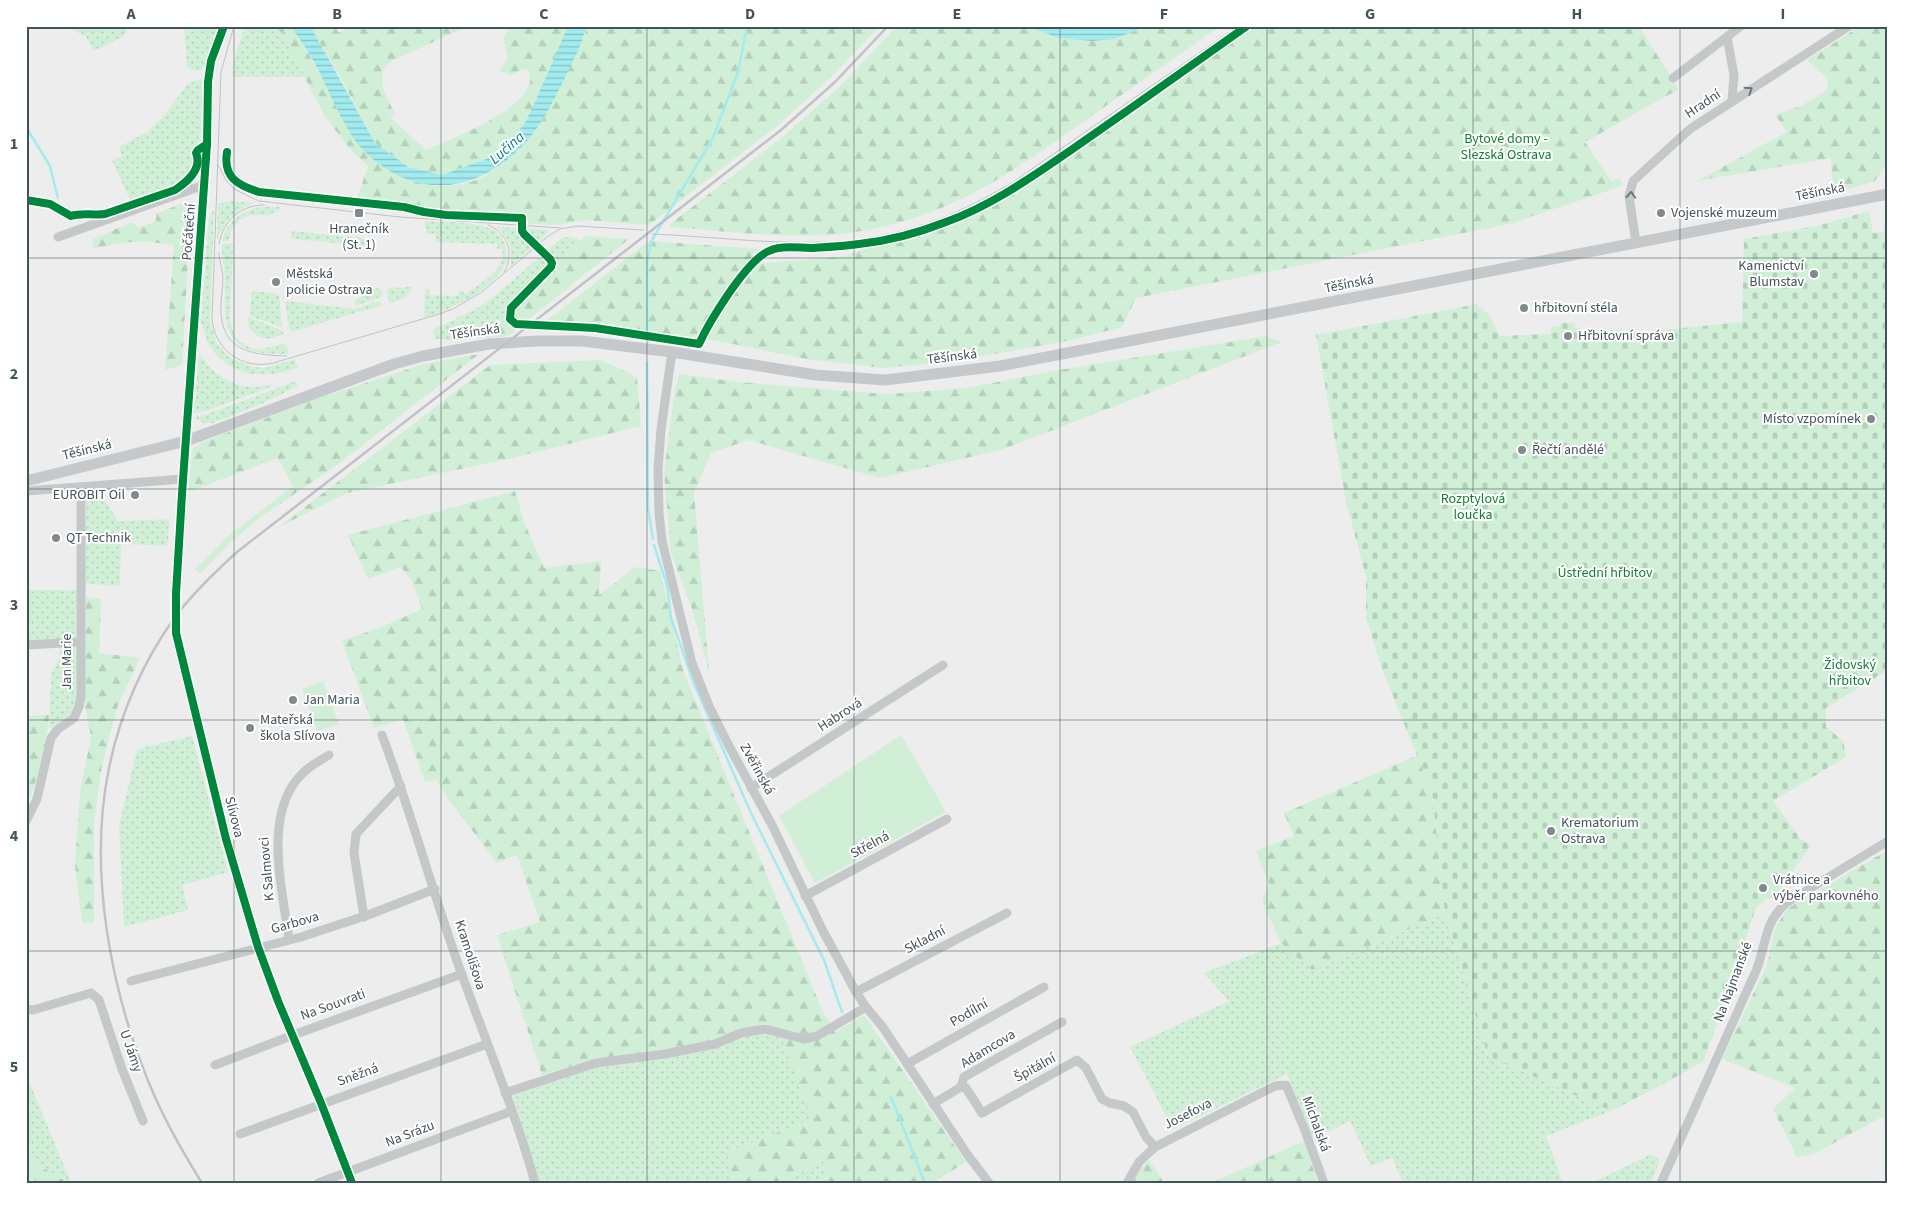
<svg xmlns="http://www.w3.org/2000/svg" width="1914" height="1209" font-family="'Source Sans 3',sans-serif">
<defs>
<pattern id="grass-dots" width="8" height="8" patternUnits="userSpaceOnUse" patternTransform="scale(1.25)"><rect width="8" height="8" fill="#d0efd6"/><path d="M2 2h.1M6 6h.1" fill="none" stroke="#b4cfba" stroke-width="1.8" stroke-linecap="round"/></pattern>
<pattern id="forest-firs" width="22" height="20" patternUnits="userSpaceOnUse" patternTransform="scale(1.25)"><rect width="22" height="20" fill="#d0efd6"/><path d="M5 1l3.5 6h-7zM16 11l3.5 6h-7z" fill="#b4cfba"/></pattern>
<pattern id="cemetery-stones" width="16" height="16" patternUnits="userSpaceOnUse" patternTransform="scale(1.25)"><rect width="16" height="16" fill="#d0efd6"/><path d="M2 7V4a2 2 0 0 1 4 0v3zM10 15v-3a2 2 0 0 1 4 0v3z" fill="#b4cfba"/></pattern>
<pattern id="water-rules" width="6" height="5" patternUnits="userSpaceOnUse" patternTransform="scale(1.25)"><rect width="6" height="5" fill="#a2ebee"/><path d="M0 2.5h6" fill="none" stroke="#86c1c4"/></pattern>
</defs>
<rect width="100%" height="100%" fill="#eeeded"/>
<g fill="url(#grass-dots)">
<path d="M 67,26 L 129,26 L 125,36 L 93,51 L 87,38 Z"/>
<path d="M 184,26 L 218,26 L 206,65 L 199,71 L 192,70 L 187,66 Z"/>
<path d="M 245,26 L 273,26 L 282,33 L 306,77 L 233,77 L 234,60 Z"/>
<path d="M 202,78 L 201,144 L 194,151 L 196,167 L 184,181 L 131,202 L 112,161 L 122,156 L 119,147 L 147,132 L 162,118 L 188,84 Z"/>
<path d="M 231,201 L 254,203 C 232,211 227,221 217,239 L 218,204 Z"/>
<path d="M 261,207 L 280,207 L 281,209 L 268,215 L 250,215 L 239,221 L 232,229 L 228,241 L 222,241 C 227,221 242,211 261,207 Z"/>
<path d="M 214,209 L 210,321 L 217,343 L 230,358 L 252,367 L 266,368 L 295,359 L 297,368 L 275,374 L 249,374 L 229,366 L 217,356 L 208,344 L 201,322 L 209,218 Z"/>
<path d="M 424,221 C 445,223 474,220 493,230 C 500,234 504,240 506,248 C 515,283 449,310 424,318 L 425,288 L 430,290 L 430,295 L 458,296 L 459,291 L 461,290 L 465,294 C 480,284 507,270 502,249 L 497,249 L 497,244 L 436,242 L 435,234 L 427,234 Z"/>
<path d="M 497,227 L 547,230 L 548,233 L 510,267 C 513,250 510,238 497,227 Z"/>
<path d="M 292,231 L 361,238 L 370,242 L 367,246 L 293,239 L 291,237 Z"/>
<path d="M 563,237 L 575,238 L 580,241 L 492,330 L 497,337 L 465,338 L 449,340 L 435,339 L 433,330 L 485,304 Z"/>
<path d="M 222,244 L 233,244 L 230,319 L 234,335 L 240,342 L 253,349 L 263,349 L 285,343 L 289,354 C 279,354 268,354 258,352 C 219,345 225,309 225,279 C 225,267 221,256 222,244 Z"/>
<path d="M 412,287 C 410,299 399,300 389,303 L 387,291 L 389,288 Z"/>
<path d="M 379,288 L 382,291 L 381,297 L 355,306 L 355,300 L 361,297 L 363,289 Z"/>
<path d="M 254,291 L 279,294 L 282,327 L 250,316 L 251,294 Z"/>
<path d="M 287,301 L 355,309 L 379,301 L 383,305 L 290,332 L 285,303 Z"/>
<path d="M 248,317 L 281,330 L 284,334 L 268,339 L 257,336 L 249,327 Z"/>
<path d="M 199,354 C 212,372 229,386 252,387 C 260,387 269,384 275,385 L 206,411 L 194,413 Z"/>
<path d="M 296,381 L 298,386 L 261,404 L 213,423 L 203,423 L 195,417 L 205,415 Z"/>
<path d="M 93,492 L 101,495 L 118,521 L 169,519 L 168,546 L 121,544 L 120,586 L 85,584 L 86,497 Z"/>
<path d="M 26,590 L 77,590 L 76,639 L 27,641 Z"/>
<path d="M 60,646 L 77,646 C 77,661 81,698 74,709 C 68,718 57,723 49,729 L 51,675 L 59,658 Z"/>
<path d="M 192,736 L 228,872 L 182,885 L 188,910 L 124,927 L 119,826 L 137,749 Z"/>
<path d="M 1445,914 L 1488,1056 L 1611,1111 L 1546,1136 L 1563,1183 L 1403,1183 L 1392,1158 L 1371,1166 L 1350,1121 L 1313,1139 L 1287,1074 L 1173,1129 L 1130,1047 L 1229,1001 L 1204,973 L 1281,943 L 1312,970 Z"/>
<path d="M 766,1032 L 779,1037 L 785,1045 L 812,1119 L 729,1152 L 732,1183 L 540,1183 L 513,1096 L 595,1068 L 716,1048 L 742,1037 Z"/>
<path d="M 26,1074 L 71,1183 L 68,1183 L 27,1158 L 36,1183 L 26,1183 Z"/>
<path d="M 1651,1154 L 1660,1160 L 1651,1183 L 1592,1183 Z"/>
<path d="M 824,1160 L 824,1183 L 782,1183 Z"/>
</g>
<g fill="url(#forest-firs)">
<path d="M 273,26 L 290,26 L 299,36 L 355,140 C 384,176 434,198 479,179 C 501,169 520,149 535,132 L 585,33 L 586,26 L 880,26 L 830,78 L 777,126 L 649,225 L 584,220 L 560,225 L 530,224 L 523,216 L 444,212 L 356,201 L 368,166 L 350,149 L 324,115 L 282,33 Z"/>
<path d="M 310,26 L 334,26 L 339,33 L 349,26 L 468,26 L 392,61 L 383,69 C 379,86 388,99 395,114 L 390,117 L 426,150 C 448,140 546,104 528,70 L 523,69 L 511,75 L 499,71 L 508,58 L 503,38 L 511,26 L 568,26 L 539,93 L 526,121 L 516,134 L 492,157 L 442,175 L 408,167 L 375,143 L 345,86 Z"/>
<path d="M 897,26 L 1027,26 L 1059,38 L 1092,41 L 1115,39 L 1139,29 L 1156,26 L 1220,26 C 1178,56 1135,85 1093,115 C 1022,165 964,209 877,228 C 810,243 739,232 671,227 L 669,225 L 785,135 L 839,87 Z"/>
<path d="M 1247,26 L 1639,26 L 1679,90 L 1666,96 L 1585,142 L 1611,181 L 1620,178 L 1622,186 L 1509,224 L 1136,298 L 1122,327 L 1072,340 L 949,362 L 882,368 L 807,359 L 698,337 L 537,328 L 649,241 L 760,249 L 764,263 L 841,257 L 879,244 L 940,226 L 973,212 L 998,198 L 1052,163 Z"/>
<path d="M 1860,26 L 1888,26 L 1888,161 L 1875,181 L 1833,194 L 1831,158 L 1697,181 L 1787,132 L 1775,115 L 1803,105 L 1827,90 L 1828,79 L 1807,60 Z"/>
<path d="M 188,203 L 191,208 L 182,365 L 165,370 L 174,245 C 143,240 124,240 93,249 L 93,239 L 132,222 L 138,228 L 156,221 L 156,214 L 180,204 Z"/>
<path d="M 585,236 L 629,239 L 508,336 L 497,337 L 492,330 Z"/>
<path d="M 1266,336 L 1282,342 L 1001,450 L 880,478 L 748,440 L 711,453 L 694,492 L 709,671 L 692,609 L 671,553 L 664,474 L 674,395 L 679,374 L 739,382 L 886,394 L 967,388 L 1053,371 Z"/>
<path d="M 479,354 L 340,463 L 262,516 L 233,540 L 200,574 L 195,569 L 228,536 L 293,486 L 278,458 L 188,492 L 192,449 L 200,443 L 319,398 L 424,364 Z"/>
<path d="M 601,360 L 637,377 L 641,426 L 508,459 L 347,493 L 279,527 L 490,365 Z"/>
<path d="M 515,491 L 524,522 L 544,568 L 601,561 L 599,595 L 635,567 L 660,571 L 684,673 L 822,1010 L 835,1032 L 864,1015 L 966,1162 L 932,1183 L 824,1183 L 823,1160 L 782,1183 L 732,1183 L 729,1152 L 811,1119 L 785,1045 L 766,1023 L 696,1045 L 596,1059 L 542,1075 L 497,935 L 540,922 L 517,855 L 497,863 L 448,799 L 436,779 L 425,782 L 403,719 L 374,728 L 342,641 L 384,626 L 422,609 L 412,581 L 401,567 L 368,579 L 348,535 Z"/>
<path d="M 86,597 L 101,599 L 99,653 L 140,658 L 117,708 L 102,765 L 94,821 L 94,923 L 82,923 L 75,865 L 80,792 L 91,737 L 85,706 Z"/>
<path d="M 49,715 C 48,741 37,783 26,807 L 26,716 Z"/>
<path d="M 1418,755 L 1432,793 L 1445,914 L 1312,970 L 1281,943 L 1262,901 L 1269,884 L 1256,851 L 1294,836 L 1284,813 Z"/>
<path d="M 1888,850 L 1888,1127 L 1882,1117 L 1814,1154 L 1797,1157 L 1773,1109 L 1795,1088 L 1722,1059 L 1767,965 L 1775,928 L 1788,908 Z"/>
<path d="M 1304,1141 L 1318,1183 L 1211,1183 Z"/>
<path d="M 27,1158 L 68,1183 L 36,1183 Z"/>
<path d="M 1149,1160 L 1164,1183 L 1132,1183 L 1141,1168 Z"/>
</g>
<path fill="url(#cemetery-stones)" d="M 1869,211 L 1873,233 L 1884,232 L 1885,224 L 1888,224 L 1888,670 L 1826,708 L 1826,727 L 1843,741 L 1846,757 L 1773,801 L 1801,839 L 1811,845 L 1774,898 L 1766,899 L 1756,908 L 1704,1061 L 1656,1088 L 1611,1111 L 1488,1056 L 1445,914 L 1432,793 L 1382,669 L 1366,618 L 1366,577 L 1346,501 L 1316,335 L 1477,304 L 1480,309 L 1482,308 L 1485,313 L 1487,312 L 1500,336 L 1551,334 L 1551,326 L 1560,326 L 1560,323 L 1574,323 L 1575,328 L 1580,328 L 1580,334 L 1622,329 L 1623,334 L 1742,322 L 1744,239 L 1817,226 Z"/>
<g fill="#d0efd6">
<path d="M 323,681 L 339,724 L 317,731 L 302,689 Z"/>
<path d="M 901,735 L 946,812 L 815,883 L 779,816 Z"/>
</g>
<g fill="url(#water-rules)">
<path d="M 290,26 L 310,26 L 312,29 L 375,143 L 408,167 L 442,175 L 492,157 L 516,134 L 526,121 L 539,93 L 568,26 L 586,26 C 582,46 571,64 563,82 C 554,99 546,116 535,131 C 489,192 419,206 363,150 C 353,140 347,127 340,115 C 325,85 312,52 290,26 Z"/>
<path d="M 1027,26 L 1068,26 L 1093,29 L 1120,26 L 1156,26 L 1139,29 L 1115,39 L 1092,41 L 1059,38 Z"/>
</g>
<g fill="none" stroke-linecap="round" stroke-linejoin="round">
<g stroke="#a2ebee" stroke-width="2.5">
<path d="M 26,127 L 50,166 L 58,198"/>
<path d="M 647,331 L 647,261 L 652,240 L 713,138 L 738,72 L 747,26"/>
<path d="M 647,363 L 648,508 L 653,539"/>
<path d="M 654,545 L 667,585 L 671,618 L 693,681 L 750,811 L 824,960 L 842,1012"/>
<path d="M 891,1097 L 925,1183"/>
</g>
<g stroke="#c4c8c9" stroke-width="9">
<path d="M 1727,37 L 1734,75 L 1732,101"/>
<path d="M 1673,78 L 1741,26"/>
<path d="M 58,237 L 204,185"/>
<path d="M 1636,243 L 1629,196 L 1633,181 L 1690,129 L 1849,26"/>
<path d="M 672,352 L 661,429 L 658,470 L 659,513 L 662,541 L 692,663 L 709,706 L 730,748 L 772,825 L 823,931 L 856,992 L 866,1007 L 882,1026 L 967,1154 L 989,1183"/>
<path d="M 186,441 L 176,594 L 176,625 L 178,645 L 226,839 L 258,947 L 278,1001 L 321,1103 L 352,1183"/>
<path d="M 26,491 L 183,479"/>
<path d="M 26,645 L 81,642"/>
<path d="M 382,735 C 410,809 431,886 457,961 C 483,1035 514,1107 535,1183"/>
<path d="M 751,788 L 943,665"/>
<path d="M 26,821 L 37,799 L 51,738 L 58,729 L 74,718 L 79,707 L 81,696 L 81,487"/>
<path d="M 805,896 L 947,819"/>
<path d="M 364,917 L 354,853 L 356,834 L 401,786"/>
<path d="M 289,940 C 283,890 261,811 304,772 C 311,765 321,760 329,755"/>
<path d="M 131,981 L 301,937 L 368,915 L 435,889"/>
<path d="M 856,992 L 1007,913"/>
<path d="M 26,1009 L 33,1010 L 91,993 L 99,1000 L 122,1069 L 143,1121"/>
<path d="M 907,1064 L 1044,987"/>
<path d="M 215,1065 L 296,1034 L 462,974"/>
<path d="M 961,1087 L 966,1088 L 982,1113 L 1077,1060 L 1086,1068 L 1102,1099 L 1110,1103 L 1124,1106 L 1133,1112 L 1146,1137 L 1155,1147"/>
<path d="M 505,1093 L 596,1063 L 665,1054 L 715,1044 L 741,1033 L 765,1029 L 804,1039 L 817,1036 L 866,1007"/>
<path d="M 933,1104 L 961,1087 L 964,1077 L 1062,1022"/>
<path d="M 240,1134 L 487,1044"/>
<path d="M 318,1183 L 512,1111"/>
<path d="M 1127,1183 L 1139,1162 L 1155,1147 L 1275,1086 L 1286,1085 L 1304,1128 L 1324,1183"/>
<path d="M 1661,1183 L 1750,984 C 1754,976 1758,967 1760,959 C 1767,935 1767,921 1786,903 L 1888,841"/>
</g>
<path stroke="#c4c8c9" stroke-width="10" d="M 186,441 L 207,144 L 208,82 L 211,61 L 224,26"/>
<path stroke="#c5c9cc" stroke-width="11" d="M 26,481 L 186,441 L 394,364 L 423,356 L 489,344 L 537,341 L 582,341 L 672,352 L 816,375 L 885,380 L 1000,366 L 1888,194"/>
<g stroke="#c0c2c4" stroke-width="1">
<path d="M 234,26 L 221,72 L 212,319 C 215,350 242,370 273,363 L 436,315 L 453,309 L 482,292 L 547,237 L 560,229 L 577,226 L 643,230"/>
<path d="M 218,165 L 226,180 L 234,189 L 259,201 L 400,217 L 561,228"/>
<path d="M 488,225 C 508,233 515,253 504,272"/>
<path d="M 652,234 C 727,237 805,250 880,236 C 928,227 971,207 1013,182 L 1238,26"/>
<path d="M 219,244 C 223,221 240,205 264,205"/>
<path d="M 219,253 C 219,261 222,268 223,276 C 223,289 220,302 221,314 C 224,353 256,355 287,356"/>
</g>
<path stroke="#c0c2c4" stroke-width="2.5" d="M 202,1183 C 182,1151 163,1118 149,1083 C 110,988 88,870 109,768 C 120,714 143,662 175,617 C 193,593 215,572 237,552 L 781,130 L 835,82 L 888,26"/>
<g stroke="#fff" stroke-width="11">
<g id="cycleway">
<path d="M 224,26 L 211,61 L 208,82 L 207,144 L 182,494 L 176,594 L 176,633 L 226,839 L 258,947 L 278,1001 L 321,1103 L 352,1183"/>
<path d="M 227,152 C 223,177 237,185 259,192 L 404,207 L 424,212 L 446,215 L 522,218 L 522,231 L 524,234 L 550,259 L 552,263 L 551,267 L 511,308 L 510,319 L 516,324 L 595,328 L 699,344 C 710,320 743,267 765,253 C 779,244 798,248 813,248 C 828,247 844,246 859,244 C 888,241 918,233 946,222 C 993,205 1033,176 1074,148 C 1132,108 1189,67 1247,26"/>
<path d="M 26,200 L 50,204 L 71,216 C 83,212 93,216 105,214 L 175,190 C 187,182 203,169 196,153 L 198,150 L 207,144"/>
</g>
</g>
<use href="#cycleway" stroke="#00873e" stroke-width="8"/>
</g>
<defs><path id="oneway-chevron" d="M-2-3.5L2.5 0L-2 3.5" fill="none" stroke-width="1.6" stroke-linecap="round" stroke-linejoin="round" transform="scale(1.25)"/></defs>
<g stroke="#6a767b">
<use href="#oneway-chevron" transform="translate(1749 90) rotate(-33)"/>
<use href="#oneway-chevron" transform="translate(1631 195) rotate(-86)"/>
</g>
<path fill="none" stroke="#44535a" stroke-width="1" stroke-opacity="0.55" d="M 234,26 L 234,1183M 441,26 L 441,1183M 647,26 L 647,1183M 854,26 L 854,1183M 1060,26 L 1060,1183M 1267,26 L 1267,1183M 1473,26 L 1473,1183M 1680,26 L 1680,1183M 26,258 L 1888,258M 26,489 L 1888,489M 26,720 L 1888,720M 26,951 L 1888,951"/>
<g fill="#80898d" stroke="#fff" stroke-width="2">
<rect x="354" y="208" width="10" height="10" rx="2.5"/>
<circle cx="1661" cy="213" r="5"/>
<circle cx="1814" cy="274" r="5"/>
<circle cx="276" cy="282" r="5"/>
<circle cx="1524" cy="308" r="5"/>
<circle cx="1568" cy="336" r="5"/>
<circle cx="1871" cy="419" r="5"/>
<circle cx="1522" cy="450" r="5"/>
<circle cx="135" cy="495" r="5"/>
<circle cx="56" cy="538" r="5"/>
<circle cx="293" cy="700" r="5"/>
<circle cx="250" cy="728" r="5"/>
<circle cx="1551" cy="831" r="5"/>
<circle cx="1763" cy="888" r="5"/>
</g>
<g text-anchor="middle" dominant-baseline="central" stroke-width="4" stroke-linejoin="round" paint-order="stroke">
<g font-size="14" fill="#44535a" stroke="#fff">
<text transform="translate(1703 104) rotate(-34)">Hradní</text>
<text transform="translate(1820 192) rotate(-11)">Těšínská</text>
<text transform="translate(189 232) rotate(-86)">Počáteční</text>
<text transform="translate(1349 284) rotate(-11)">Těšínská</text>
<text transform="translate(475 332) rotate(-8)">Těšínská</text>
<text transform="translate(952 357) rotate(-7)">Těšínská</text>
<text transform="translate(87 450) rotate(-14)">Těšínská</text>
<text transform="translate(67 662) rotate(-90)">Jan Marie</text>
<text transform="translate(840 715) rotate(-33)">Habrová</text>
<text transform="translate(757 769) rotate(61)">Zvěřinská</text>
<text transform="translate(234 817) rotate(76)">Slívova</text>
<text transform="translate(870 845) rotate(-28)">Střelná</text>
<text transform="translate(267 869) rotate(-95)">K Salmovci</text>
<text transform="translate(295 923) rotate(-16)">Garbova</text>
<text transform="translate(925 940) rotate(-28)">Skladní</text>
<text transform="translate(470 955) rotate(72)">Kramolišova</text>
<text transform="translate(1733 982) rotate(-69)">Na Najmanské</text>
<text transform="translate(333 1005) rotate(-20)">Na Souvrati</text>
<text transform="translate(969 1013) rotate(-30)">Podílní</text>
<text transform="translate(988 1049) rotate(-31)">Adamcova</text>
<text transform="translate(131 1051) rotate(71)">U Jámy</text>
<text transform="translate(1035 1068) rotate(-29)">Špitální</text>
<text transform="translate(358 1075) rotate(-20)">Sněžná</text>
<text transform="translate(1188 1114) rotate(-27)">Josefova</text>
<text transform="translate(1316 1124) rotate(70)">Michalská</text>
<text transform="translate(410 1134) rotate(-21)">Na Srázu</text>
</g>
<g font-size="14" fill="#127e36" stroke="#fff">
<text x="1506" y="139">Bytové domy -<tspan x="1506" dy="16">Slezská Ostrava</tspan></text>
<text x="1473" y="499">Rozptylová<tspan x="1473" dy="16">loučka</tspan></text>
<text x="1605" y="573">Ústřední hřbitov</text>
<text x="1850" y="665">Židovský<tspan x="1850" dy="16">hřbitov</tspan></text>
</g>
<g font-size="14" fill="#44535a" stroke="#fff" text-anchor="start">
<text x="1671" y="213">Vojenské muzeum</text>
<text x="359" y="229" text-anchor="middle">Hranečník<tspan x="359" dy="16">(St. 1)</tspan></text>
<text x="1804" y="266" text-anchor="end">Kamenictví<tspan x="1804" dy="16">Blumstav</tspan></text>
<text x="286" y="274">Městská<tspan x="286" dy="16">policie Ostrava</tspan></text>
<text x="1534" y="308">hřbitovní stéla</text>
<text x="1578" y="336">Hřbitovní správa</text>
<text x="1861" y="419" text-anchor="end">Místo vzpomínek</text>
<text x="1532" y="450">Řečtí andělé</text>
<text x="125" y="495" text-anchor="end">EUROBIT Oil</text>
<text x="66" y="538">QT Technik</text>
<text x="303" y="700">Jan Maria</text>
<text x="260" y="720">Mateřská<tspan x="260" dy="16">škola Slívova</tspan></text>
<text x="1561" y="823">Krematorium<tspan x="1561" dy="16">Ostrava</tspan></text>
<text x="1773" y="880">Vrátnice a<tspan x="1773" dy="16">výběr parkovného</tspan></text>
</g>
<g font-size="15" font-style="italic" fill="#097e84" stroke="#fff">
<text transform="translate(507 148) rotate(-41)">Lučina</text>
</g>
</g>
<rect width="1914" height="1209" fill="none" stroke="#ffffff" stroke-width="55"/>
<rect x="28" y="28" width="1858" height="1154" fill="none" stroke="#44535a" stroke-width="2"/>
<g font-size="16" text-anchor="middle" font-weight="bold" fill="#44535a">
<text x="131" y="19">A</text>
<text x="337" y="19">B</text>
<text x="544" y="19">C</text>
<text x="750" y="19">D</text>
<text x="957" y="19">E</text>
<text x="1164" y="19">F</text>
<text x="1370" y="19">G</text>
<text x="1577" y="19">H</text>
<text x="1783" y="19">I</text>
<text x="14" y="149">1</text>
<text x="14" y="379">2</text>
<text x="14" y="610">3</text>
<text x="14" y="841">4</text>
<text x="14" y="1072">5</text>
</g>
</svg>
